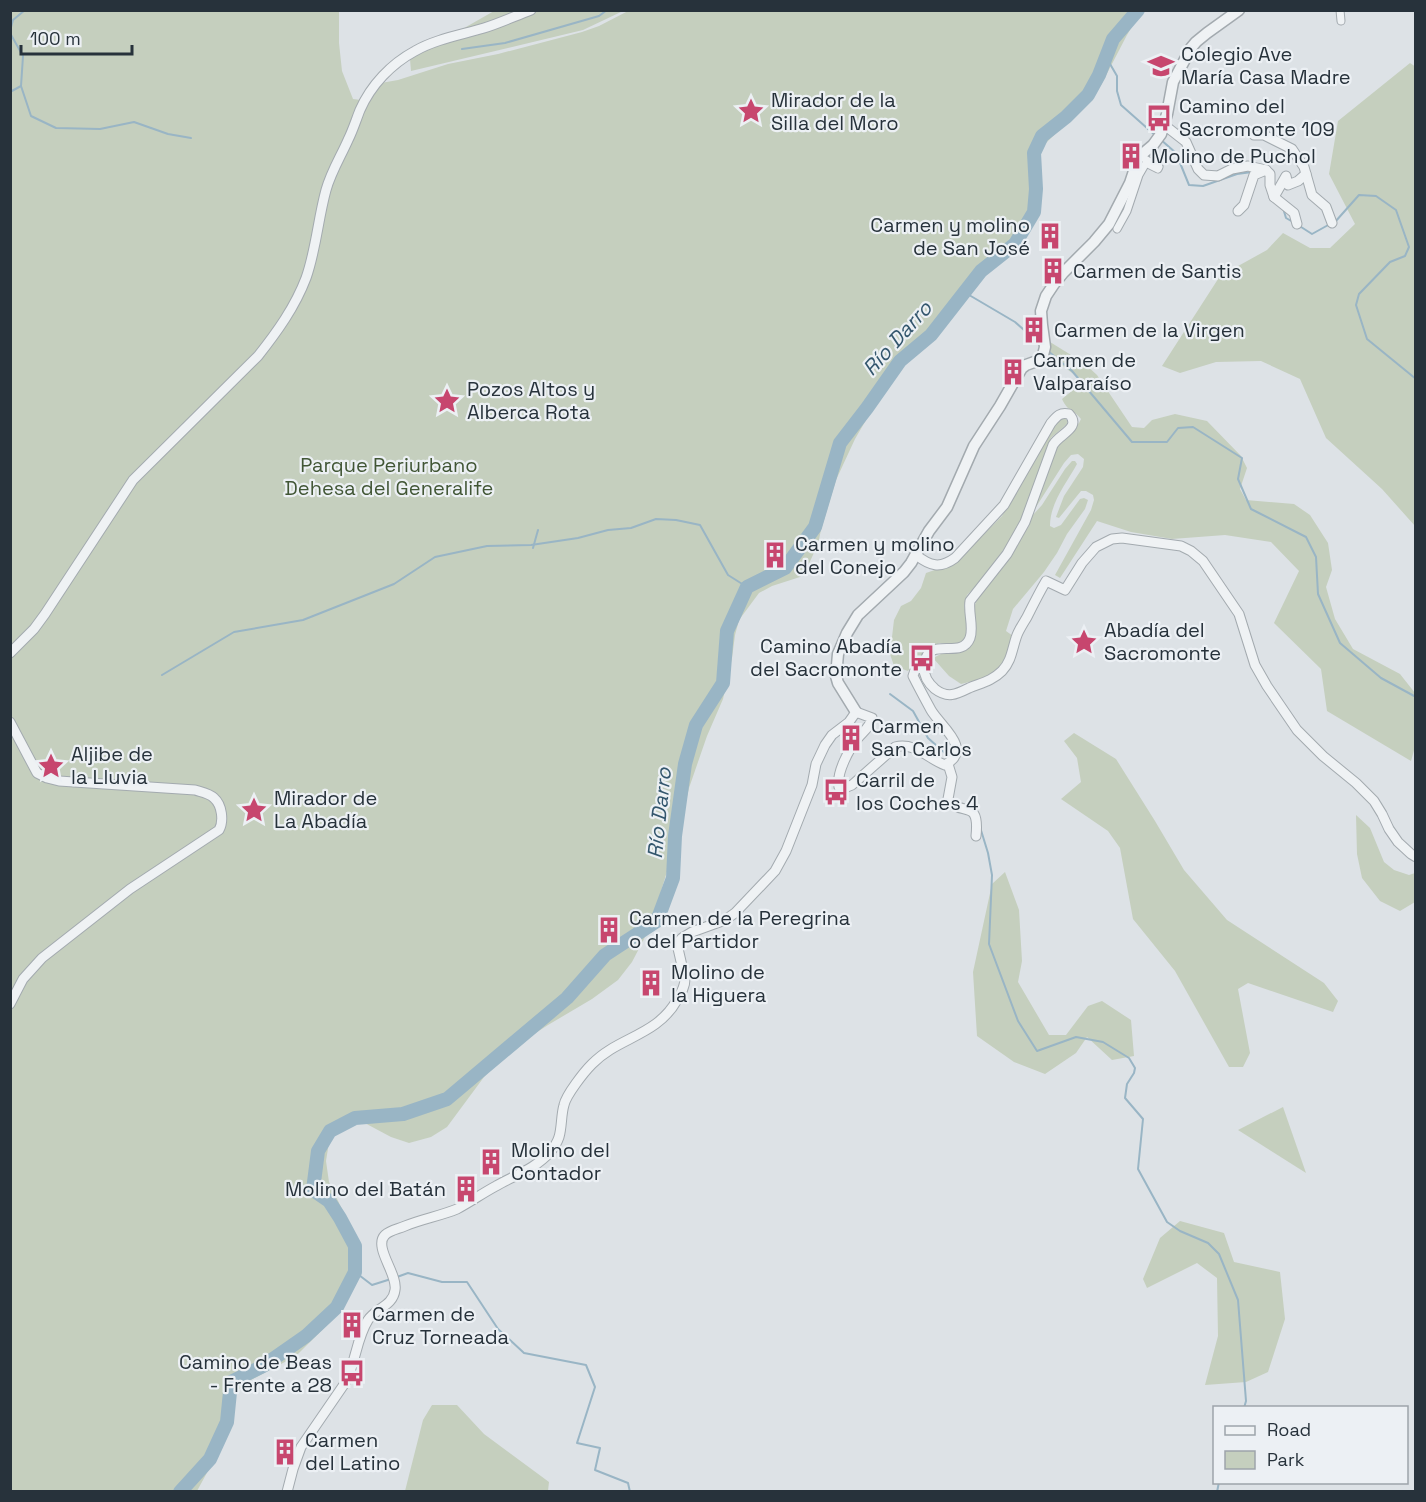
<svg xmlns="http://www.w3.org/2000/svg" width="1426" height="1502" font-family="'Space Grotesk',sans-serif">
<rect width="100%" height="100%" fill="#dde2e6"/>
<g fill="#c5cfbe">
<path d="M 10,11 L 339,11 L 339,43 L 342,71 L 353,99 L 361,100 L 381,83 L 398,80 L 448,64 L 498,54 L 582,32 L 599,26 L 628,11 L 1145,11 L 1136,20 L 1127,35 L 1101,85 L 1084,105 L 1044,145 L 1036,158 L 1032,211 L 1026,225 L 1018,237 L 992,263 L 953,313 L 887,384 L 855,439 L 836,480 L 821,530 L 818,544 L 806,570 L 800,577 L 772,586 L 759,593 L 739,620 L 735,635 L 732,658 L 723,699 L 707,736 L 689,788 L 678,836 L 653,917 L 644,939 L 632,962 L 618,980 L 592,999 L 548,1025 L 506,1052 L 484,1077 L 447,1127 L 431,1137 L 409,1143 L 391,1137 L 361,1121 L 350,1119 L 338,1122 L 331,1130 L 326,1161 L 329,1182 L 351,1228 L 357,1248 L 358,1269 L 353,1286 L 330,1322 L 296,1356 L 251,1380 L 232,1395 L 223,1408 L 215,1458 L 197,1491 L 11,1491 Z"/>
<path d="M 494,11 L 623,11 L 583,30 L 411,71 L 410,59 Z"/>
<path d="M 1410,63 L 1416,67 L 1415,526 L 1382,489 L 1326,438 L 1300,379 L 1261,361 L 1216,362 L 1180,373 L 1162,366 L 1220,276 L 1267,250 L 1283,233 L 1310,248 L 1330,248 L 1355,224 L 1329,174 L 1338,121 Z"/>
<path d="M 1050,342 L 1084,363 L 1097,375 L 1132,427 L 1144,428 L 1152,420 L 1175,414 L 1207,421 L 1241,456 L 1247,468 L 1240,489 L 1246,500 L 1294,504 L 1310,515 L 1328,543 L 1332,570 L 1326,587 L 1335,619 L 1353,649 L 1400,674 L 1415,693 L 1415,747 L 1411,761 L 1327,711 L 1321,669 L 1274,623 L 1299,571 L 1271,542 L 1225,535 L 1172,539 L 1131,532 L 1097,521 L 1060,578 L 1055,575 L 1091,510 L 1094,500 L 1093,495 L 1086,491 L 1081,491 L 1059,518 L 1056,517 L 1064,496 L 1083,467 L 1084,459 L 1078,454 L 1071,455 L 1064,463 L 1036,507 L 1034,507 L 1058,443 L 1079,423 L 1081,419 C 1073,409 1068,412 1062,399 L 1079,385 L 1079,378 L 1056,361 L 1046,356 Z"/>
<path d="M 1065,418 L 1068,422 C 1066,426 1056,433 1051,438 L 1019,527 L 985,577 L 967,595 L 964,606 L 968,621 L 968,632 L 965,640 L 957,645 L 940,643 L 928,648 L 908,671 L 894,666 L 890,654 L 894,620 L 901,606 L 911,601 L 921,588 L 926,573 L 955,563 L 1002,516 L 1052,427 L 1059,420 Z"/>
<path d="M 1072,461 L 1075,461 L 1077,464 C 1066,484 1050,503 1050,526 L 1054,528 L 1061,525 L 1080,499 L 1084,498 L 1088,500 L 1085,509 L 1067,534 L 1057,553 L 1044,572 L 1013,609 L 1006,631 L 1013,636 C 1003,670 996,676 961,684 L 949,676 L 933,658 L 945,652 L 960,652 L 968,649 L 973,641 L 975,631 L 974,607 L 981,591 L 1000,570 L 1029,526 L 1032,516 L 1042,505 L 1065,469 Z"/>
<path d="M 1074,733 L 1116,759 L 1155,821 L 1184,870 L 1227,920 L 1324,983 L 1338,1001 L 1333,1012 L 1248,983 L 1238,989 L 1250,1053 L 1243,1067 L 1229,1067 L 1175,971 L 1133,919 L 1120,848 L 1108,831 L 1061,799 L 1081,782 L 1077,758 L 1064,741 Z"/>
<path d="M 1356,815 L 1370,828 L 1384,862 L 1394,870 L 1409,875 L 1415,873 L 1415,902 L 1400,911 L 1380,901 L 1362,878 L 1357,854 Z"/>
<path d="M 1005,872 L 1019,910 L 1022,961 L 1018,982 L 1049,1035 L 1066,1035 L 1088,1006 L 1102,1001 L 1131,1020 L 1134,1056 L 1112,1060 L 1087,1037 L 1076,1053 L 1045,1074 L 1014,1062 L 977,1036 L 973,972 L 992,884 Z"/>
<path d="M 1283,1107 L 1306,1173 L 1238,1130 Z"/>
<path d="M 1180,1221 L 1224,1233 L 1234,1262 L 1280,1272 L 1285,1319 L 1268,1372 L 1246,1382 L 1205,1385 L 1218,1336 L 1217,1278 L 1197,1263 L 1147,1288 L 1143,1279 L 1160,1238 Z"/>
<path d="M 432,1405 L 457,1405 L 484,1434 L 549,1482 L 548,1491 L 405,1491 L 423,1420 Z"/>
</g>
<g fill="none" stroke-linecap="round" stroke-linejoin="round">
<g stroke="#99b5c5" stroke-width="2">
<path d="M 1136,10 L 1138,11"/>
<path d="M 10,31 L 13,20 L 25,10"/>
<path d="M 10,33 L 23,56 L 21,86 L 31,116 L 56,128 L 100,129 L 134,122 L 168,134 L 191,138"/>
<path d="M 462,49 L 505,43 L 599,16 L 607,10"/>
<path d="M 1106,57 L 1117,76 L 1117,91 L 1121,105 L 1156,136"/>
<path d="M 10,92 L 21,86"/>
<path d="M 1160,139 L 1176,153 L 1189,185 L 1203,186 L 1237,174 L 1252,172"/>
<path d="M 1283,208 L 1286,218 L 1293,222"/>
<path d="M 1335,222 L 1359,195 L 1376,196 L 1396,210 L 1409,247 L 1405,256 L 1390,262 L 1359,294 L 1356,305 L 1367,339 L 1416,379"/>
<path d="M 1298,225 L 1312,234 L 1330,224"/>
<path d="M 964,292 L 1015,322 L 1041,345"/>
<path d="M 1048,351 L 1072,371 L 1132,442 L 1167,442 L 1178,428 L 1193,427 L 1242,458 L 1238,479 L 1251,509 L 1306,537 L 1316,557 L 1318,594 L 1340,643 L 1381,678 L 1416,697"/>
<path d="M 533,548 L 538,530"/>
<path d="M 162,675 L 234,632 L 303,620 L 394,584 L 435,557 L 487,546 L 531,545 L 578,538 L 608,530 L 631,528 L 656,519 L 676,520 L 700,525 L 728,575 L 747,587"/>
<path d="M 890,694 L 913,711 L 928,738 L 946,754 L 948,759"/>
<path d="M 980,827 L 988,853 L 992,875 L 989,944 L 1018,1021 L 1037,1051 L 1076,1037 L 1103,1042 L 1129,1058 L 1135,1068 L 1134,1073 L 1127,1084 L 1125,1098 L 1143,1119 L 1138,1169 L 1167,1222 L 1180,1231 L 1208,1243 L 1219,1254 L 1238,1300 L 1246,1401 L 1244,1408"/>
<path d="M 355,1272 L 372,1285 L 391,1279"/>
<path d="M 397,1277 L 408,1273 L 442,1282 L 467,1282 L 498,1329 L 524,1353 L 586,1365 L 595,1387 L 577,1443 L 600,1448 L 595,1470 L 628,1483 L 630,1492"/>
<path d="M 1217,1492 L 1219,1482"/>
</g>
<path stroke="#99b5c5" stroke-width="14" d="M 180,1492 L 210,1459 L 227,1422 L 231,1382 L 263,1366 L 306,1336 L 337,1307 L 355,1272 L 355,1246 L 340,1218 L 329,1201 L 313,1190 L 318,1151 L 330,1131 L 355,1118 L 403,1114 L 447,1099 L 567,998 L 605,955 L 657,921 L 673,878 L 675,836 L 685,764 L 696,725 L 723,683 L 727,631 L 747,587 L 785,568 L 815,527 L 840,443 L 867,408 L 900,361 L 931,335 L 981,271 L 1015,244 L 1034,212 L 1036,189 L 1034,153 L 1042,136 L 1066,117 L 1088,95 L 1099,75 L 1113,39 L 1138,10"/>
<g stroke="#a3aaaf" stroke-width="9">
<g id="pedestrian">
<path d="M 1340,10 L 1341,21"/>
<path d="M 1117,229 L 1127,211 L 1139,175 L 1146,163 L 1158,169 L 1159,167 L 1140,156"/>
</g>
</g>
<g stroke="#a3aaaf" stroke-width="11">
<g id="minor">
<path d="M 1163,124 L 1186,142 L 1198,169 L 1204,175 L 1218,176 L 1232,169 L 1248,166 L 1266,170 L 1270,174 L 1270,185 L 1274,197 L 1294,213 L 1297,224"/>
<path d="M 1254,135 L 1264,135 L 1292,149 L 1304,167 L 1312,195 L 1326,207 L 1332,223"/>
<path d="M 1274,197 L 1286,176 L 1288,185 L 1298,181 L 1306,174"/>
<path d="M 1238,211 L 1244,205 L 1254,175 L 1266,170"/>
<path d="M 916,555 C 930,566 940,569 955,558 L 1004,505 L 1051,423 C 1057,416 1060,412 1069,414 C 1082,428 1059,434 1053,445 L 1025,522 L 1007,554 L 970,601 C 968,613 974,627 970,638 C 961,661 928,634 924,665 C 923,675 928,683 935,689 C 948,699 957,694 969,688 C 981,683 992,681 1002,671 C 1011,662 1012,650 1016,638 C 1018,631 1023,624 1027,617 C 1033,605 1039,593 1046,581 L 1065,590 L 1082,563 L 1096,547 L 1112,539 L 1122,538 L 1181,546 L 1191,551 L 1203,561 L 1239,614 L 1255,665 L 1267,686 L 1297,730 L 1323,756 L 1356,783 L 1374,801 L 1382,814 L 1389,829 L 1398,842 L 1411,854 L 1416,857"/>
<path d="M 10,653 L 34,629 L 45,614 L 133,480 L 258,356 C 277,332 295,307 306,278 C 316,250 318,219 326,190 C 331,172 341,156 348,140 C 353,130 356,120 360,110 C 371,85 391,64 415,51 C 436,39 461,35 484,28 C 500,23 515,16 531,10"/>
<path d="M 10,722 L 37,773 L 47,778 L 59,781 L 195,790 C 201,792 209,793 214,798 C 222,805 224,821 219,830 L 130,889 L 42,958 L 23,979 L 10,1004"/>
<path d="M 948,764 L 952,777 L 948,799 C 961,818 980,797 976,836"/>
<path d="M 287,1492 L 293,1469 L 301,1447 L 345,1383 C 356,1363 356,1339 368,1320 C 376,1308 393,1306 395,1290 C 398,1274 373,1247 385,1235 C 390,1230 398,1229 405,1226 C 422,1219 440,1216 457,1209 C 470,1202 483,1193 496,1186 C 508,1179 521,1174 532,1167 C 543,1160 555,1149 559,1137 C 562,1127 561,1115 564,1105 C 566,1095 584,1072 592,1064 C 618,1037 657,1036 677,1000 C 681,993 685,987 685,979 L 677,944 L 682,938 L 692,932 L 725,920 L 735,913 L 775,871 L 786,851 L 812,785 L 816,764 L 825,745 L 832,735 L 849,722 L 856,712 L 872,718 C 870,727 864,731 858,738 C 849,749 836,773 839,787 L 842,789 L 852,785 L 895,747 C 916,742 928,759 945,765 C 974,749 940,726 931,710 C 925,699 919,688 913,676 C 915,668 918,665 925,661"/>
</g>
</g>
<g stroke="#a3aaaf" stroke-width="13">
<path id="tertiary" d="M 856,712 L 838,683 L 836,676 L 838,654 L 847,633 L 858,615 L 904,572 L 911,563 L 929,531 L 947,507 L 974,446 L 1000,406 L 1016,378 L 1022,368 L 1026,365 L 1037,361 L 1043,355 L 1045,347 L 1042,325 L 1041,311 L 1046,296 L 1054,284 L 1063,273 L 1094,242 L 1109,224 L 1130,183 L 1138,159 L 1140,156 L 1153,145 L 1161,134 L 1167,114 L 1173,82 L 1191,48 L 1196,42 L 1207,33 L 1239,10"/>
</g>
<use href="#pedestrian" stroke="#eff2f4" stroke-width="7"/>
<use href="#minor" stroke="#eff2f4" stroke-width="9"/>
<use href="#tertiary" stroke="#eff2f4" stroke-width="10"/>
</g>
<defs>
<g id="school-bare" transform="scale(2.07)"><path d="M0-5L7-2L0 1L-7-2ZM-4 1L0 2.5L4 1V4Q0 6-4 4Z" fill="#c7466e" stroke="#ecf0f4" stroke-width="2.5" paint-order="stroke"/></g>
<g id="sight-bare" transform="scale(2.07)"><path d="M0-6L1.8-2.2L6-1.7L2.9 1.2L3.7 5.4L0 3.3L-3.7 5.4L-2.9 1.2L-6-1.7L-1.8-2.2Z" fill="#c7466e" stroke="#ecf0f4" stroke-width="2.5" paint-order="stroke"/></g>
<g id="bus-bare" transform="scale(2.07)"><path d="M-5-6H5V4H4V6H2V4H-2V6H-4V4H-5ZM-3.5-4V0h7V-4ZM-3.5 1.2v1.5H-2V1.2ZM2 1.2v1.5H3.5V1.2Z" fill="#c7466e" stroke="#ecf0f4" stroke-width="2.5" paint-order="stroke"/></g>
<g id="building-bare" transform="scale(2.07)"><path d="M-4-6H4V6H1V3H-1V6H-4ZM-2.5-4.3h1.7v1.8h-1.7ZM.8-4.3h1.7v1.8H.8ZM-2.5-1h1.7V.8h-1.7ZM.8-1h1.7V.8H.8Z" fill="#c7466e" stroke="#ecf0f4" stroke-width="2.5" paint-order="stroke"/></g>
</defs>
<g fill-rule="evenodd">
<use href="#school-bare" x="1161" y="66"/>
<use href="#sight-bare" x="751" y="111"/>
<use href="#bus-bare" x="1159" y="118"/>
<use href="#building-bare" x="1131" y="156"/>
<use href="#building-bare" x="1050" y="236"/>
<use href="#building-bare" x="1053" y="271"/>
<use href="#building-bare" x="1034" y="330"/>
<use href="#building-bare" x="1013" y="372"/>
<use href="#sight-bare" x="447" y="401"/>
<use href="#building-bare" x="775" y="555"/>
<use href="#sight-bare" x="1084" y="642"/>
<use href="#bus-bare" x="922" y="658"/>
<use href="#building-bare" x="851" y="738"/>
<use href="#sight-bare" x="51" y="766"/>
<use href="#bus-bare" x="836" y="792"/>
<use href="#sight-bare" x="254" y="810"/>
<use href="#building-bare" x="609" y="930"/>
<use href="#building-bare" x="651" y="983"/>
<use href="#building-bare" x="491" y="1162"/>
<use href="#building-bare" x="466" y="1189"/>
<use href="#building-bare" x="352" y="1325"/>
<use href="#bus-bare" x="352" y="1373"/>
<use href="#building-bare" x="285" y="1452"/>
</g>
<g text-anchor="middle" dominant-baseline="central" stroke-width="4.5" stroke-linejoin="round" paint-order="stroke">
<g font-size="20" fill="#27323b" stroke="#ecf0f4" text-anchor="start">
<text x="1181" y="54">Colegio Ave<tspan x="1181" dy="23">María Casa Madre</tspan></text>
<text x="771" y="100">Mirador de la<tspan x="771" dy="23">Silla del Moro</tspan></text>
<text x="1179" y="106">Camino del<tspan x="1179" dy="23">Sacromonte 109</tspan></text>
<text x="1151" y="156">Molino de Puchol</text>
<text x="1030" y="225" text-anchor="end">Carmen y molino<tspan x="1030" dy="23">de San José</tspan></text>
<text x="1073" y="271">Carmen de Santis</text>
<text x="1054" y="330">Carmen de la Virgen</text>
<text x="1033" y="360">Carmen de<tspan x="1033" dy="23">Valparaíso</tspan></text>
<text x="467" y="389">Pozos Altos y<tspan x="467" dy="23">Alberca Rota</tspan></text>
<text x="795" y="544">Carmen y molino<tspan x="795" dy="23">del Conejo</tspan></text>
<text x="1104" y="630">Abadía del<tspan x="1104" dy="23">Sacromonte</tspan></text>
<text x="902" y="646" text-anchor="end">Camino Abadía<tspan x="902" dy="23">del Sacromonte</tspan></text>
<text x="871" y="726">Carmen<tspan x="871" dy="23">San Carlos</tspan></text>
<text x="71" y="754">Aljibe de<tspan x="71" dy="23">la Lluvia</tspan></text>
<text x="856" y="780">Carril de<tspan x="856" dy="23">los Coches 4</tspan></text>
<text x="274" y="798">Mirador de<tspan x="274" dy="23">La Abadía</tspan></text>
<text x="629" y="918">Carmen de la Peregrina<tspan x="629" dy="23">o del Partidor</tspan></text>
<text x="671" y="972">Molino de<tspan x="671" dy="23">la Higuera</tspan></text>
<text x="511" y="1150">Molino del<tspan x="511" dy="23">Contador</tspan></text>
<text x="446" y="1189" text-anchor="end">Molino del Batán</text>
<text x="372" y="1314">Carmen de<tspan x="372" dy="23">Cruz Torneada</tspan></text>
<text x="332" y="1362" text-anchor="end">Camino de Beas<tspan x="332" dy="23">- Frente a 28</tspan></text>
<text x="305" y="1440">Carmen<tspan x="305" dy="23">del Latino</tspan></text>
</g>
<g font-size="20" fill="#415635" stroke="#ecf0f4">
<text x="389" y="465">Parque Periurbano<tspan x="389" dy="23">Dehesa del Generalife</tspan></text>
</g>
<g font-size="21" font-style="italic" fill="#33566d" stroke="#ecf0f4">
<text transform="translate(897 338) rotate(-48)">Río Darro</text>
<text transform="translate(659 813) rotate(-84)">Río Darro</text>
</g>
</g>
<rect width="1426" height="1502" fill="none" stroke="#27323b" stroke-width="24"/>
<rect x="1213" y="1406" width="195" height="78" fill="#ecf0f4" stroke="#9da4aa" stroke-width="1.5"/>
<rect x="1225" y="1426" width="30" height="9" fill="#eff2f4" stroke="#9da4aa" stroke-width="1.5"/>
<text x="1267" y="1436" font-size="18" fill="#27323b">Road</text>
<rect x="1225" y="1451" width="30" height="18" fill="#c5cfbe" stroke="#9da4aa" stroke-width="1.5"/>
<text x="1267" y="1466" font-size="18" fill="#27323b">Park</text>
<path d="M21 45v9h111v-9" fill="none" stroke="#27323b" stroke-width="3"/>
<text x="30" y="45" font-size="18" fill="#27323b" stroke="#ecf0f4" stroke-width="4.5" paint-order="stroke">100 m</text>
</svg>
